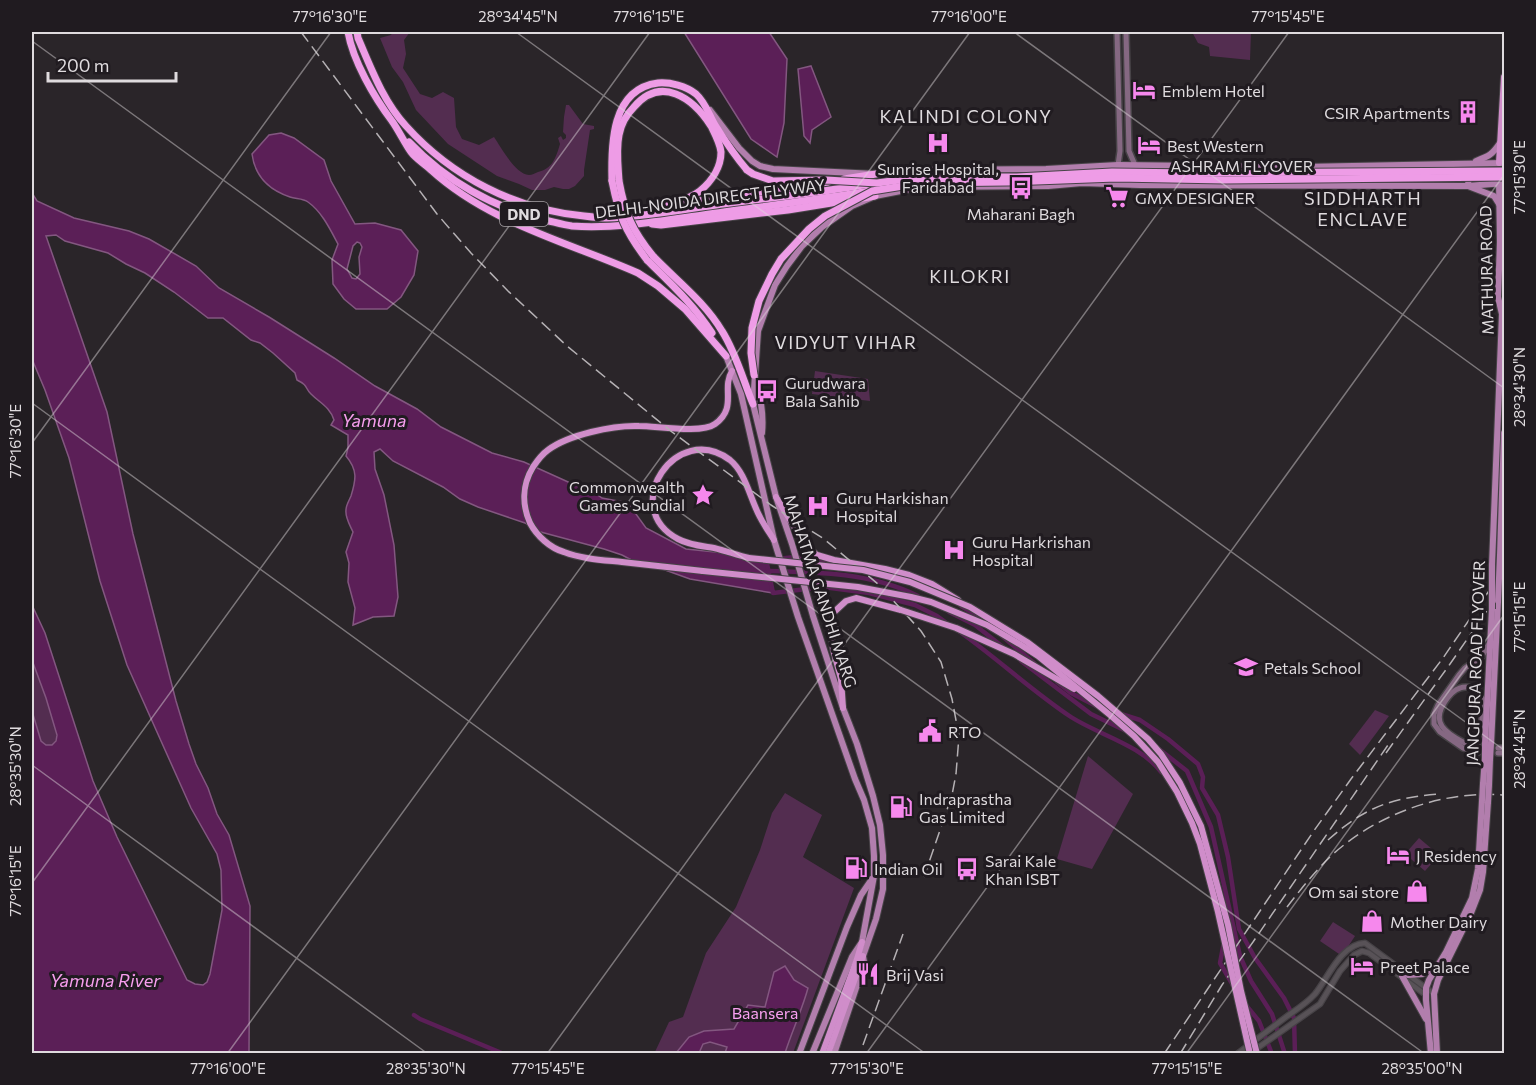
<svg xmlns="http://www.w3.org/2000/svg" width="1536" height="1085" font-family="Commissioner,sans-serif">
<rect width="100%" height="100%" fill="#2a2529"/>
<g fill="#532d50">
<path d="M 393,32 L 410,32 L 404,40 L 406,54 L 403,68 L 420,94 L 432,98 L 443,92 L 454,98 L 456,127 L 462,139 L 479,145 L 494,137 C 501,147 515,174 529,175 C 532,175 535,173 538,172 C 552,169 556,158 560,144 L 558,138 L 561,136 L 563,140 L 566,138 L 566,135 L 563,132 L 564,117 L 566,105 L 569,105 L 583,124 L 594,126 L 594,129 L 590,130 L 584,170 L 584,176 L 575,186 L 569,189 L 563,189 L 554,187 L 545,190 L 532,190 L 519,184 L 497,176 L 448,144 L 416,110 L 403,82 L 392,67 L 380,38 L 391,35 Z"/>
<path d="M 1192,32 L 1251,32 L 1250,60 L 1210,56 L 1209,47 L 1198,43 Z"/>
<path d="M 815,371 L 868,379 L 870,401 L 812,394 Z"/>
<path d="M 32,660 C 37,676 58,723 56,737 C 56,742 55,741 52,745 L 46,745 L 41,741 L 32,711 Z"/>
<path d="M 1375,710 L 1389,716 L 1360,755 L 1349,744 Z"/>
<path d="M 1088,756 L 1133,794 L 1092,869 L 1057,859 Z"/>
<path d="M 785,793 L 822,815 L 803,857 L 854,888 L 793,1053 L 654,1054 L 669,1022 L 683,1017 L 706,953 L 736,907 L 760,850 L 772,813 Z"/>
<path d="M 1419,838 L 1439,855 L 1425,871 L 1405,854 Z"/>
<path d="M 1333,922 L 1355,936 L 1342,956 L 1320,941 Z"/>
</g>
<g fill="#5b1f57" stroke="#835780" stroke-width="1.5" fill-rule="evenodd">
<path d="M 684,32 L 769,32 L 787,59 L 784,123 L 777,157 L 751,139 Z"/>
<path d="M 811,66 L 831,117 L 812,130 L 810,143 L 804,136 L 798,69 Z"/>
<path d="M 281,133 L 294,138 L 324,160 L 331,181 L 355,224 L 375,223 L 401,230 L 418,251 L 414,275 L 401,297 L 387,309 L 356,309 L 344,299 L 333,284 L 332,260 L 338,244 C 330,229 322,212 308,202 C 303,198 296,199 290,197 C 269,190 255,177 252,154 L 269,135 ZM 357,242 L 360,243 L 362,247 L 359,257 L 360,274 L 356,279 L 352,278 L 347,269 L 353,246 Z"/>
<path d="M 32,193 L 37,201 L 74,218 L 129,231 L 149,239 L 196,266 L 219,288 L 269,317 L 334,358 L 375,386 L 417,409 L 441,427 L 492,453 L 524,462 L 577,486 L 592,491 L 602,498 L 628,503 L 646,528 L 686,549 L 725,553 L 765,559 C 769,570 770,582 773,593 L 690,579 L 654,566 L 641,565 L 622,555 L 604,549 L 537,531 L 525,523 L 478,507 L 460,499 L 443,487 L 393,461 L 380,449 L 374,452 L 375,469 L 384,495 L 394,545 L 398,597 L 394,616 L 373,617 L 353,625 L 355,608 L 348,582 L 349,563 L 346,552 L 353,532 C 350,525 345,518 346,510 C 346,505 349,501 351,496 C 356,480 358,470 346,456 L 348,448 L 348,435 L 331,425 L 334,420 C 330,407 320,403 311,394 C 304,387 309,386 297,380 L 295,373 L 273,353 L 260,343 L 251,340 L 223,318 L 208,318 L 174,292 L 145,273 L 126,264 L 108,253 L 65,241 L 56,235 L 46,236 L 107,412 L 133,534 L 176,701 L 189,744 L 196,764 L 208,788 L 217,814 L 229,835 L 250,906 L 249,1053 L 32,1053 L 32,711 L 41,741 L 46,745 L 52,745 L 56,741 L 57,735 L 46,698 L 32,660 L 32,605 L 45,633 L 93,781 L 117,837 L 187,980 L 195,984 L 203,985 L 207,982 L 210,974 L 222,910 L 221,870 L 217,854 L 191,808 L 127,665 L 100,581 L 69,458 L 45,390 L 32,359 Z"/>
<path d="M 785,966 L 794,980 L 808,988 C 802,1010 792,1031 785,1053 L 725,1053 L 727,1047 L 710,1042 L 703,1044 L 699,1053 L 676,1053 L 689,1037 L 704,1031 L 734,1029 L 748,1005 L 765,1007 L 774,972 Z"/>
</g>
<g fill="none" stroke-linecap="round" stroke-linejoin="round">
<g stroke="#5b1f57" stroke-width="4.5">
<path d="M 766,559 L 773,593 L 823,587 L 869,593 L 915,605 L 937,616 L 948,624"/>
<path d="M 777,559 L 804,556 L 840,565"/>
<path d="M 769,571 C 819,572 872,573 918,596"/>
<path d="M 961,606 L 978,616 L 989,625"/>
<path d="M 949,612 L 975,625 L 1003,647"/>
<path d="M 960,632 C 998,659 1032,691 1071,717 C 1099,735 1141,745 1161,772"/>
<path d="M 1002,636 L 1034,663"/>
<path d="M 1021,661 L 1091,714 L 1126,731"/>
<path d="M 1057,682 L 1071,693 L 1098,707"/>
<path d="M 1121,714 L 1140,720 L 1168,739 L 1198,764 L 1203,777 L 1202,788 L 1218,815 L 1228,857 L 1239,929 L 1255,958 L 1284,998 L 1294,1018 L 1295,1054"/>
<path d="M 1159,749 L 1187,771 L 1211,827 L 1240,956 L 1251,981 L 1272,1014 L 1285,1054"/>
<path d="M 1186,805 L 1193,816 L 1202,838"/>
<path d="M 1224,942 L 1220,963 L 1234,987"/>
<path d="M 1245,1004 L 1259,1021 L 1272,1054"/>
<path d="M 414,1015 L 420,1019 L 504,1054"/>
</g>
<path stroke="#454044" stroke-width="6" stroke-dasharray="6 3" stroke-linecap="butt" d="M 1503,297 L 1504,222"/>
<g stroke="#474347" stroke-width="7">
<g id="tertiary">
<path d="M 1256,1049 L 1320,1004 L 1340,971 L 1354,955 L 1362,951 L 1369,953 L 1426,995"/>
<path d="M 1237,1054 C 1253,1042 1270,1029 1286,1017 C 1296,1010 1307,1003 1315,994 C 1328,978 1341,944 1365,943 L 1434,994"/>
</g>
</g>
<g stroke="#474347" stroke-width="8">
<g id="secondary">
<path d="M 1117,32 L 1120,151 L 1118,165"/>
<path d="M 1126,32 L 1129,151 L 1135,165"/>
<path d="M 1478,747 C 1467,746 1443,733 1440,722 C 1436,711 1450,691 1460,688 C 1465,686 1469,687 1474,688 L 1482,698 L 1482,726 L 1485,735"/>
<path d="M 1498,748 L 1504,748"/>
<path d="M 1478,752 L 1463,748 L 1440,732 L 1434,724 L 1434,714 L 1438,705 L 1459,675 L 1465,668 L 1482,656 L 1490,642"/>
<path d="M 1498,753 L 1504,753"/>
</g>
</g>
<g stroke="#474347" stroke-width="8">
<g id="primary">
<path d="M 710,110 L 739,148 L 752,161 L 760,166 L 773,169 L 793,170 L 876,174 L 926,170 L 1046,169 L 1118,165 L 1302,167 L 1504,163"/>
<path d="M 1476,161 C 1489,156 1492,155 1500,143"/>
<path d="M 1469,173 L 1468,186 L 1494,196 L 1499,204"/>
<path d="M 726,356 L 741,394 L 774,540 L 798,617 L 855,779 L 864,800 L 872,828 L 874,856 L 874,876 L 862,942 L 852,957 L 812,1054"/>
<path d="M 755,378 C 760,396 764,413 762,433"/>
<path d="M 1500,556 L 1504,433"/>
<path d="M 1492,565 L 1502,314 L 1498,297 L 1500,242 L 1499,181"/>
<path d="M 1485,744 L 1492,609"/>
<path d="M 1491,744 L 1498,601"/>
<path d="M 1483,784 L 1485,758"/>
<path d="M 1489,785 L 1490,759"/>
<path d="M 1408,975 L 1422,974 L 1435,967"/>
<path d="M 1402,976 L 1426,1019"/>
<path d="M 799,1054 L 847,927 L 861,895 L 872,879"/>
<path d="M 834,1054 L 862,970 L 864,962 L 863,956 L 876,919 L 883,889 L 883,855 L 880,825 L 873,796 L 857,744 L 843,708 L 813,616 L 792,544 L 776,497 L 753,404 L 758,331 L 775,285 L 787,266 L 802,246 L 822,227 L 852,206 L 875,196 L 921,187 L 1048,186 L 1082,183 L 1140,185 L 1468,186 L 1504,183"/>
<path d="M 1431,1054 L 1426,1000 L 1426,988 L 1429,980 L 1446,952 L 1472,898 L 1478,869 L 1482,801"/>
<path d="M 1437,1054 L 1434,994 L 1438,980 L 1471,913 L 1480,890 L 1483,872 L 1488,802"/>
</g>
</g>
<g stroke="#474347" stroke-width="8">
<g id="trunk">
<path d="M 1499,163 L 1504,77"/>
<path d="M 776,497 L 806,546 L 817,555 L 834,560 L 885,569 L 909,575 L 932,584 L 958,600"/>
<path d="M 749,558 C 737,555 726,551 714,548 C 702,546 689,545 678,539 C 618,507 677,420 730,460 C 746,473 750,499 760,517 C 764,525 769,532 774,540"/>
<path d="M 703,571 C 676,568 649,565 622,562 C 603,560 582,559 564,552 C 550,548 537,536 530,523 C 522,505 522,485 533,467 C 537,461 541,455 548,450 C 568,435 613,425 639,426 C 657,426 701,434 715,424 C 738,407 721,389 732,371"/>
<path d="M 843,708 L 841,679 L 833,649 L 831,630 L 833,613 L 846,601 L 856,598 L 901,610"/>
<path d="M 822,1054 L 857,959 L 862,942"/>
<path d="M 828,1054 L 863,956"/>
</g>
</g>
<g stroke="#474347" stroke-width="9">
<g id="motorway">
<path d="M 348,32 C 353,61 374,97 392,121 C 399,131 404,142 411,152 C 416,159 425,164 431,170 C 489,223 568,242 638,273 L 658,286 L 685,309 L 726,356"/>
<path d="M 357,32 L 358,38 C 371,68 383,101 406,126 C 452,177 516,210 584,216 C 592,217 600,218 607,218 C 643,217 680,210 716,205 C 767,198 818,193 869,184"/>
<path d="M 409,142 C 446,181 494,208 545,220 C 554,222 563,225 572,226 C 616,229 661,221 703,215 C 759,207 815,200 870,191"/>
<path d="M 844,179 L 876,174"/>
<path d="M 612,181 C 611,145 611,89 658,83 C 670,82 686,86 696,94 C 706,103 709,115 715,125 C 725,141 735,156 747,170"/>
<path d="M 619,181 C 618,165 616,150 619,135 C 621,124 626,115 634,107 C 661,75 693,98 711,126 C 715,134 720,143 721,152 C 721,167 712,181 700,191 C 685,203 654,207 635,211"/>
<path d="M 678,204 L 828,182"/>
<path d="M 652,224 L 661,225 L 788,210 L 875,196"/>
<path d="M 653,256 C 676,280 705,302 722,331 C 736,353 743,380 753,404"/>
<path d="M 647,260 C 670,283 694,305 712,333"/>
</g>
</g>
<use href="#tertiary" stroke="#585257" stroke-width="4.5"/>
<use href="#secondary" stroke="#856882" stroke-width="5"/>
<use href="#primary" stroke="#b27ead" stroke-width="6"/>
<use href="#trunk" stroke="#d08dca" stroke-width="6"/>
<use href="#motorway" stroke="#ee9ce6" stroke-width="7"/>
<g stroke="#b5b1b4" stroke-width="1.5" stroke-dasharray="12 6" stroke-linecap="butt">
<path d="M 301,32 L 437,214 L 471,253 L 508,291 L 567,346 L 672,432 L 771,505 L 824,539 L 878,584 L 921,631 L 941,662 L 952,699 L 959,736 L 956,774 L 952,795 L 924,877"/>
<path d="M 1386,753 L 1450,664 L 1504,586"/>
<path d="M 1328,840 C 1364,808 1390,798 1438,794"/>
<path d="M 1287,907 C 1301,889 1315,871 1332,855 C 1377,814 1443,790 1504,795"/>
<path d="M 863,1045 L 903,934"/>
<path d="M 1164,1054 L 1313,832 L 1351,779 L 1443,658 L 1504,569"/>
<path d="M 1180,1054 L 1222,985 L 1253,942 L 1388,745"/>
</g>
<g stroke="#474347" stroke-width="8" stroke-linecap="butt">
<g id="primary-bridge">
<path d="M 1498,601 L 1500,556"/>
<path d="M 1492,609 L 1492,565"/>
<path d="M 1485,758 L 1485,744"/>
<path d="M 1490,759 L 1491,744"/>
<path d="M 1482,801 L 1483,784"/>
<path d="M 1488,802 L 1489,785"/>
</g>
</g>
<g stroke="#474347" stroke-width="8" stroke-linecap="butt">
<g id="trunk-bridge">
<path d="M 749,558 L 863,570 L 910,582 L 970,607 L 1027,642 L 1098,696 L 1148,739 L 1161,754 L 1180,783 L 1201,826 L 1228,925 L 1241,991 L 1257,1054"/>
<path d="M 703,571 L 858,587 L 911,597 L 931,602 L 987,625 L 1021,645 L 1038,656 L 1110,715 L 1134,736 L 1158,762 L 1177,792 L 1192,823 L 1200,844 L 1218,912 L 1250,1054"/>
<path d="M 901,610 L 956,628 L 1014,654 L 1074,689"/>
</g>
</g>
<g stroke="#474347" stroke-width="9" stroke-linecap="butt">
<g id="motorway-bridge">
<path d="M 747,170 L 753,174 L 773,181 L 826,180 L 877,183 L 921,177 L 1017,177 L 1112,172 L 1196,173 L 1504,171"/>
<path d="M 612,181 C 619,216 625,231 647,260"/>
<path d="M 619,181 C 625,214 632,230 653,256"/>
<path d="M 754,375 L 751,353 L 752,328 L 759,301 L 772,274 L 781,259 L 809,229 L 825,216 L 872,191 L 922,183 L 1008,182 L 1116,178 L 1225,180 L 1504,177"/>
</g>
</g>
<use href="#primary-bridge" stroke="#b27ead" stroke-width="6"/>
<use href="#trunk-bridge" stroke="#d08dca" stroke-width="6"/>
<use href="#motorway-bridge" stroke="#ee9ce6" stroke-width="7"/>
</g>
<path fill="none" stroke="#dfdbde" stroke-width="1.5" stroke-opacity="0.45" d="M 516,32 L 1504,750M 1014,32 L 1504,388M 32,41 L 1425,1054M 32,403 L 926,1054M 32,443 L 331,32M 32,765 L 428,1054M 32,883 L 650,32M 227,1054 L 970,32M 547,1054 L 1289,32M 866,1054 L 1504,175M 1186,1054 L 1504,615"/>
<defs>
<g id="hotel-bare" transform="scale(1.8)"><path d="M-6-4.5h1.5V1H6V5H4.5V3h-9V5H-6ZM-4 0a1.8 1.8 0 1 1 3.6 0ZM.5 0V-2.5h3Q6-2.5 6 0Z" fill="#f688ed" stroke="#201b20" stroke-width="2.5" paint-order="stroke"/></g>
<g id="building-bare" transform="scale(1.8)"><path d="M-4-6H4V6H1V3H-1V6H-4ZM-2.5-4.3h1.7v1.8h-1.7ZM.8-4.3h1.7v1.8H.8ZM-2.5-1h1.7V.8h-1.7ZM.8-1h1.7V.8H.8Z" fill="#f688ed" stroke="#201b20" stroke-width="2.5" paint-order="stroke"/></g>
<g id="hospital-bare" transform="scale(1.8)"><path d="M-5-5h3v3.5h4V-5h3V5h-3V1.5h-4V5h-3Z" fill="#f688ed" stroke="#201b20" stroke-width="2.5" paint-order="stroke"/></g>
<g id="bus-bare" transform="scale(1.8)"><path d="M-5-6H5V4H4V6H2V4H-2V6H-4V4H-5ZM-3.5-4V0h7V-4ZM-3.5 1.2v1.5H-2V1.2ZM2 1.2v1.5H3.5V1.2Z" fill="#f688ed" stroke="#201b20" stroke-width="2.5" paint-order="stroke"/></g>
<g id="supermarket-bare" transform="scale(1.8)"><path d="M-6-5.5h2.5l.6 2H6L4.5 2H-2.5L-4.4-4H-6ZM-1.5 3.2a1.3 1.3 0 1 0 .1 0ZM3 3.2a1.3 1.3 0 1 0 .1 0Z" fill="#f688ed" stroke="#201b20" stroke-width="2.5" paint-order="stroke"/></g>
<g id="sight-bare" transform="scale(1.8)"><path d="M0-6L1.8-2.2L6-1.7L2.9 1.2L3.7 5.4L0 3.3L-3.7 5.4L-2.9 1.2L-6-1.7L-1.8-2.2Z" fill="#f688ed" stroke="#201b20" stroke-width="2.5" paint-order="stroke"/></g>
<g id="school-bare" transform="scale(1.8)"><path d="M0-5L7-2L0 1L-7-2ZM-4 1L0 2.5L4 1V4Q0 6-4 4Z" fill="#f688ed" stroke="#201b20" stroke-width="2.5" paint-order="stroke"/></g>
<g id="civic-bare" transform="scale(1.8)"><path d="M-.6-6.5H3V-4.5H.6V-3L4-1V1h2V6H-6V1h2V-1L-.6-3ZM-1.2 2.5V6h2.4V2.5Z" fill="#f688ed" stroke="#201b20" stroke-width="2.5" paint-order="stroke"/></g>
<g id="fuel-bare" transform="scale(1.8)"><path d="M-5.5-6h7V0h2V4h1.3V-2.5L3-4.5l.8-.8L6-3V5H2.5V1h-1V6h-7ZM-4.2-4.7v3.2H.2V-4.7Z" fill="#f688ed" stroke="#201b20" stroke-width="2.5" paint-order="stroke"/></g>
<g id="shop-bare" transform="scale(1.8)"><path d="M-5-2.5h2.3a2.7 3.5 0 0 1 5.4 0H5L5.5 6h-11ZM-1.5-2.5h3a1.5 2.3 0 0 0-3 0Z" fill="#f688ed" stroke="#201b20" stroke-width="2.5" paint-order="stroke"/></g>
<g id="restaurant-bare" transform="scale(1.8)"><path d="M-5-6h1v4h1v-4h1v4h1v-4h1v5L-1.5 .5V6h-2V.5L-5-1ZM5-6V6H3V1.5H1.5Q1.5-4 5-6Z" fill="#f688ed" stroke="#201b20" stroke-width="2.5" paint-order="stroke"/></g>
</defs>
<g fill-rule="evenodd">
<use href="#hotel-bare" x="1144" y="90"/>
<use href="#building-bare" x="1468" y="112"/>
<use href="#hospital-bare" x="938" y="143"/>
<use href="#hotel-bare" x="1149" y="145"/>
<use href="#bus-bare" x="1021" y="188"/>
<use href="#supermarket-bare" x="1117" y="197"/>
<use href="#bus-bare" x="767" y="391"/>
<use href="#sight-bare" x="703" y="495"/>
<use href="#hospital-bare" x="818" y="506"/>
<use href="#hospital-bare" x="954" y="550"/>
<use href="#school-bare" x="1246" y="667"/>
<use href="#civic-bare" x="930" y="731"/>
<use href="#fuel-bare" x="901" y="807"/>
<use href="#hotel-bare" x="1398" y="855"/>
<use href="#fuel-bare" x="856" y="868"/>
<use href="#bus-bare" x="967" y="869"/>
<use href="#shop-bare" x="1417" y="891"/>
<use href="#shop-bare" x="1372" y="921"/>
<use href="#hotel-bare" x="1362" y="966"/>
<use href="#restaurant-bare" x="868" y="974"/>
</g>
<g text-anchor="middle" dominant-baseline="central" stroke-width="6" stroke-linejoin="round" paint-order="stroke">
<rect fill="#201b20" stroke="#a6a1a5" stroke-width="1.5" x="500" y="202" width="48" height="24" rx="4.5"/>
<g font-size="15" font-weight="bold" fill="#dfdbde">
<text x="524" y="214">DND</text>
</g>
<g font-size="16" fill="#dfdbde" stroke="#201b20" text-anchor="start">
<text x="1162" y="90">Emblem Hotel</text>
<text x="1450" y="112" text-anchor="end">CSIR Apartments</text>
<text x="1167" y="145">Best Western</text>
<text x="938" y="168" text-anchor="middle">Sunrise Hospital,<tspan x="938" dy="18">Faridabad</tspan></text>
<text x="1135" y="197">GMX DESIGNER</text>
<text x="1021" y="213" text-anchor="middle">Maharani Bagh</text>
<text x="785" y="382">Gurudwara<tspan x="785" dy="18">Bala Sahib</tspan></text>
<text x="685" y="486" text-anchor="end">Commonwealth<tspan x="685" dy="18">Games Sundial</tspan></text>
<text x="836" y="497">Guru Harkishan<tspan x="836" dy="18">Hospital</tspan></text>
<text x="972" y="541">Guru Harkrishan<tspan x="972" dy="18">Hospital</tspan></text>
<text x="1264" y="667">Petals School</text>
<text x="948" y="731">RTO</text>
<text x="919" y="798">Indraprastha<tspan x="919" dy="18">Gas Limited</tspan></text>
<text x="1416" y="855">J Residency</text>
<text x="985" y="860">Sarai Kale<tspan x="985" dy="18">Khan ISBT</tspan></text>
<text x="874" y="868">Indian Oil</text>
<text x="1399" y="891" text-anchor="end">Om sai store</text>
<text x="1390" y="921">Mother Dairy</text>
<text x="1380" y="966">Preet Palace</text>
<text x="886" y="974">Brij Vasi</text>
</g>
<g font-size="16" fill="#dfdbde" stroke="#201b20">
<text x="1242" y="165">ASHRAM FLYOVER</text>
<text transform="translate(710 198) rotate(-7)">DELHI-NOIDA DIRECT FLYWAY</text>
<text transform="translate(1486 270) rotate(-91)">MATHURA ROAD</text>
<text transform="translate(821 591) rotate(72)">MAHATMA GANDHI MARG</text>
<text transform="translate(1475 663) rotate(-88)">JANGPURA ROAD FLYOVER</text>
</g>
<g font-size="16" fill="#f8a0f0" stroke="#201b20">
<text x="765" y="1012">Baansera</text>
</g>
<g font-size="18" letter-spacing="1.5" fill="#dfdbde" stroke="#201b20">
<text x="966" y="116">KALINDI COLONY</text>
<text x="1363" y="198">SIDDHARTH<tspan x="1363" dy="21">ENCLAVE</tspan></text>
<text x="970" y="276">KILOKRI</text>
<text x="846" y="342">VIDYUT VIHAR</text>
</g>
<g font-size="18" font-style="italic" fill="#f79eee" stroke="#201b20">
<text x="374" y="420">Yamuna</text>
<text x="105" y="980">Yamuna River</text>
</g>
</g>
<rect width="1536" height="1085" fill="none" stroke="#201b20" stroke-width="66"/>
<path d="M48 72v9h128v-9" fill="none" stroke="#dfdbde" stroke-width="3"/>
<text x="57" y="72" font-size="18" fill="#dfdbde" stroke="#201b20" stroke-width="4.5" paint-order="stroke">200 m</text>
<rect x="33" y="33" width="1470" height="1019" fill="none" stroke="#dfdbde" stroke-width="2"/>
<g font-size="15" text-anchor="middle" fill="#dfdbde">
<text x="330" y="22">77°16'30"E</text>
<text x="518" y="22">28°34'45"N</text>
<text x="649" y="22">77°16'15"E</text>
<text x="969" y="22">77°16'00"E</text>
<text x="1288" y="22">77°15'45"E</text>
<text transform="translate(1520 177) rotate(-90)" y="5">77°15'30"E</text>
<text transform="translate(1520 387) rotate(-90)" y="5">28°34'30"N</text>
<text transform="translate(16 441) rotate(-90)" y="5">77°16'30"E</text>
<text transform="translate(1520 617) rotate(-90)" y="5">77°15'15"E</text>
<text transform="translate(1520 749) rotate(-90)" y="5">28°34'45"N</text>
<text transform="translate(16 766) rotate(-90)" y="5">28°35'30"N</text>
<text transform="translate(16 881) rotate(-90)" y="5">77°16'15"E</text>
<text x="228" y="1074">77°16'00"E</text>
<text x="426" y="1074">28°35'30"N</text>
<text x="548" y="1074">77°15'45"E</text>
<text x="867" y="1074">77°15'30"E</text>
<text x="1187" y="1074">77°15'15"E</text>
<text x="1422" y="1074">28°35'00"N</text>
</g>
</svg>
